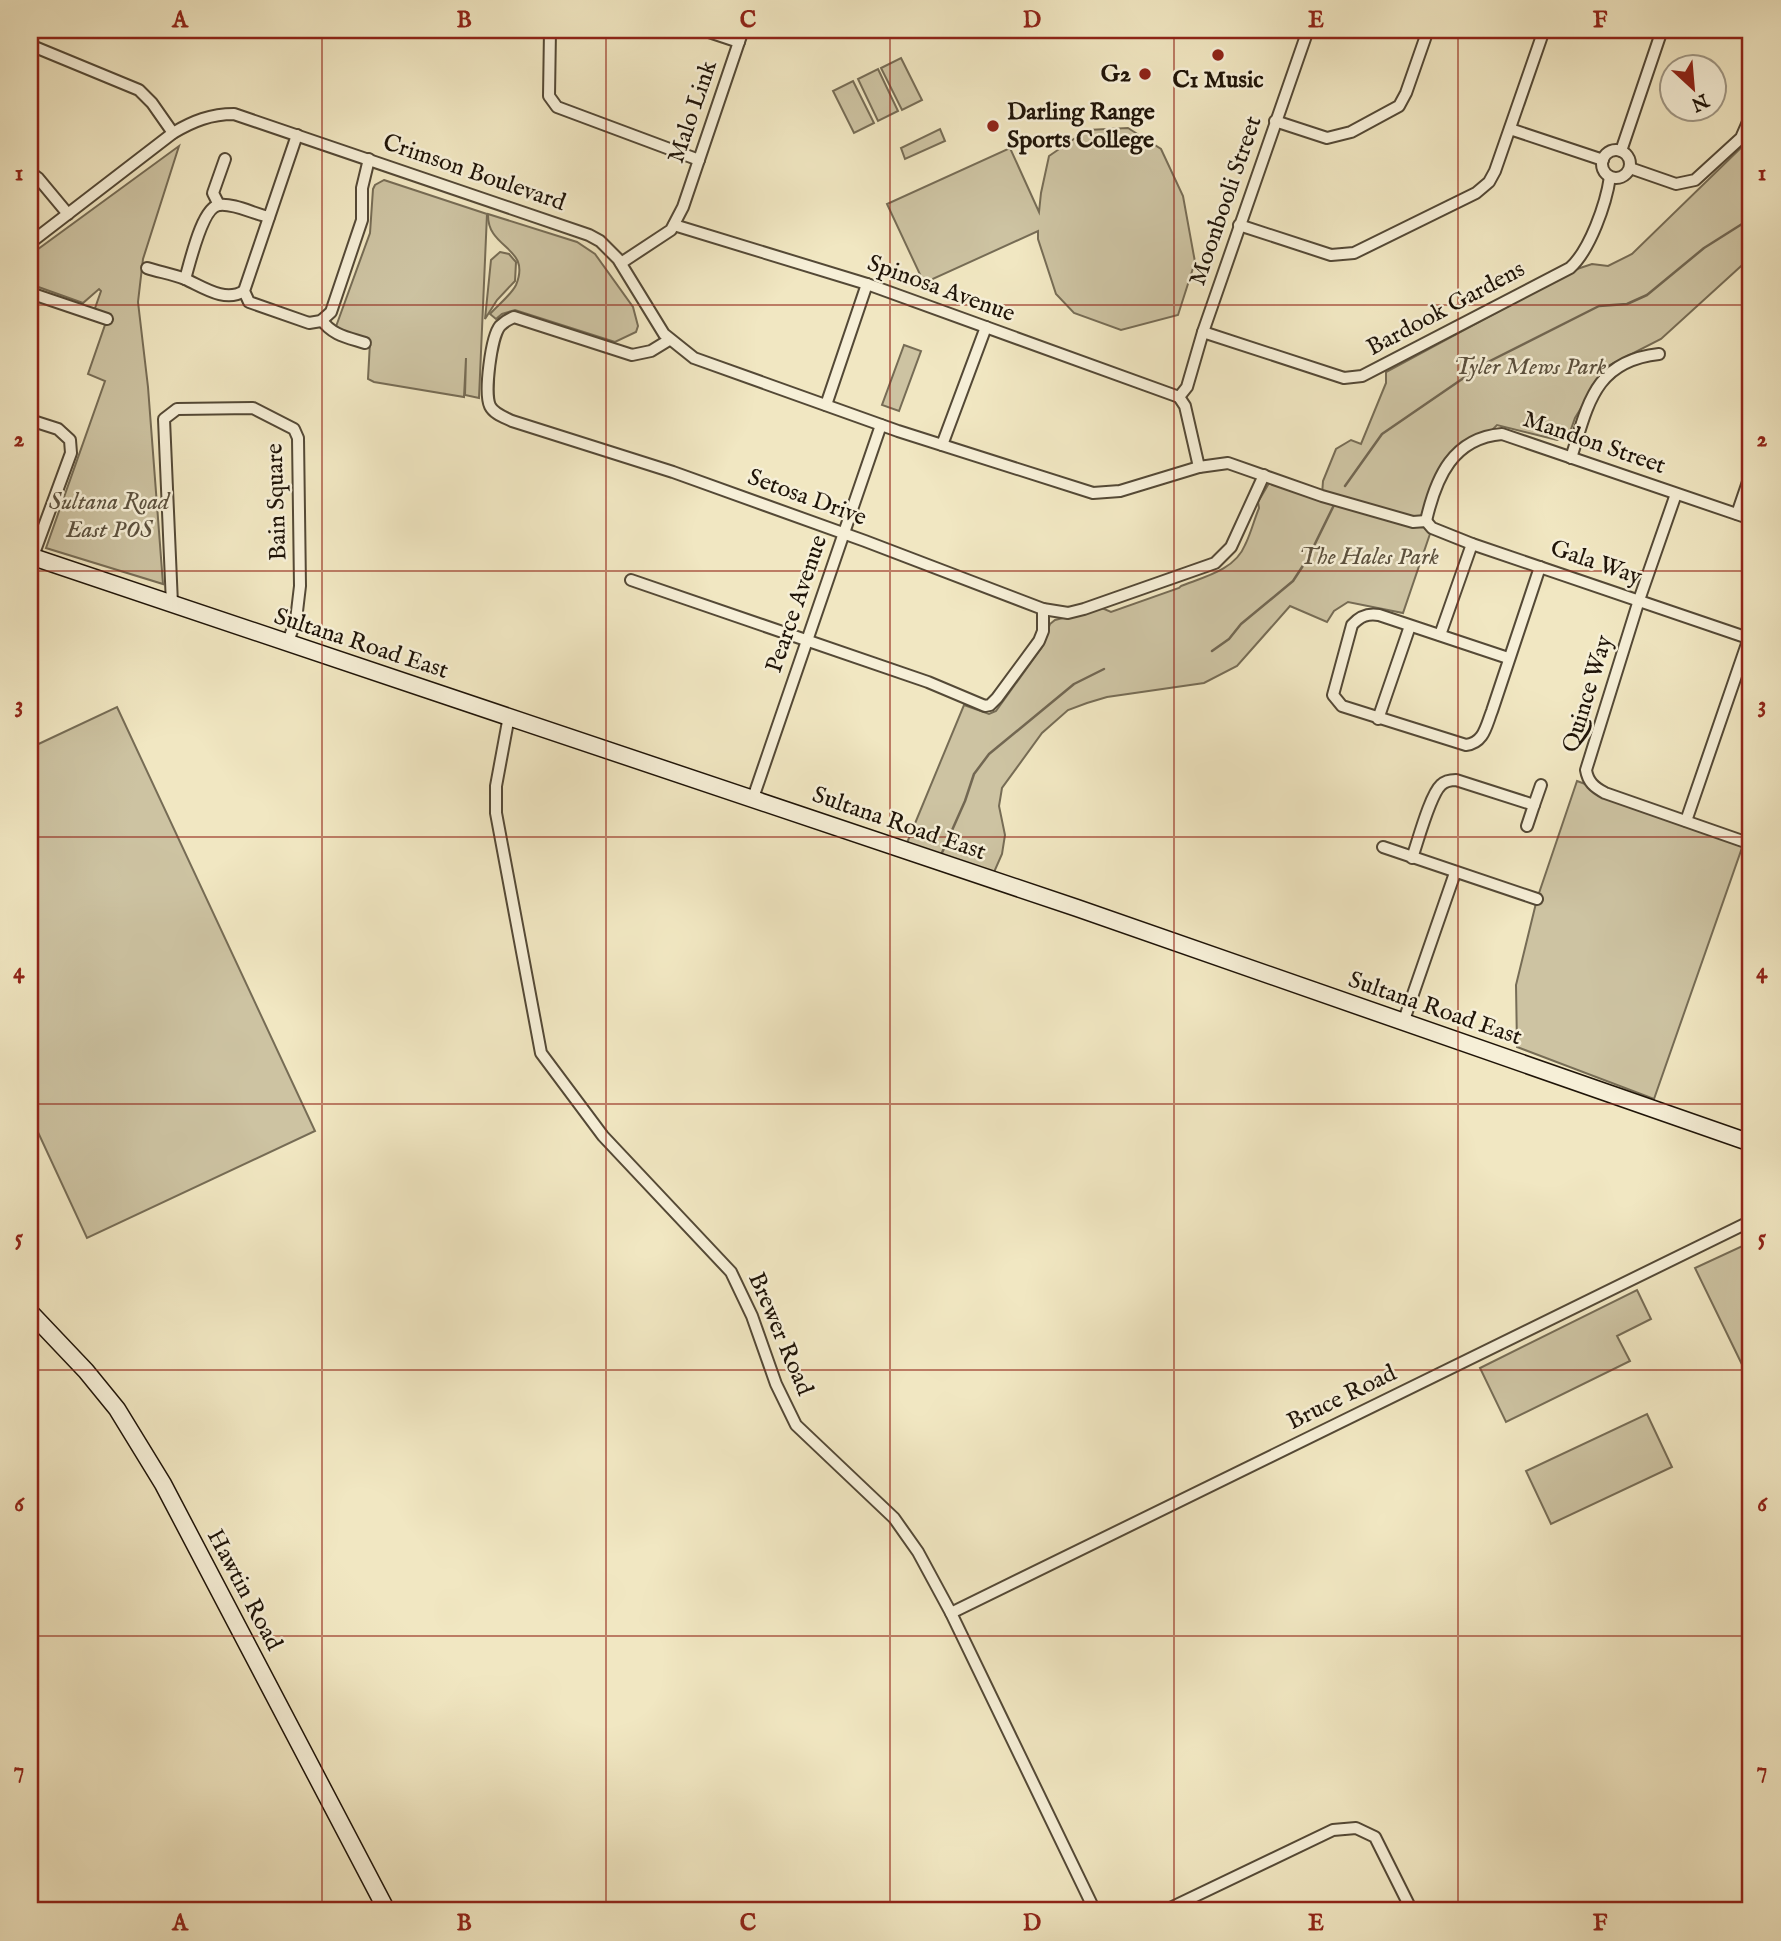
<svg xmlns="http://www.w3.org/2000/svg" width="1781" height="1941" font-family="'IM FELL English',serif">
<rect width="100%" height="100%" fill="#f1e7c2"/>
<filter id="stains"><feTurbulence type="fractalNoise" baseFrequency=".00286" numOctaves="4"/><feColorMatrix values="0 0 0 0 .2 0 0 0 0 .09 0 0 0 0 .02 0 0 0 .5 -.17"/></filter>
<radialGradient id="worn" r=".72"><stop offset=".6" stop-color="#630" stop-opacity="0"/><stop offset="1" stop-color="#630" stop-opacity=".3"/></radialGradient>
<g fill="#cdc3a2" stroke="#766c55" stroke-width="2">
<path d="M 901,58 L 922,100 L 902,110 L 881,68 Z"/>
<path d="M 878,69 L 898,111 L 878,121 L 858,79 Z"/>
<path d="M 853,81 L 874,123 L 854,133 L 833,91 Z"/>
<path d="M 1128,128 L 1161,149 L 1183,196 L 1195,262 L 1178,315 L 1121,330 L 1074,313 L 1056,294 L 1038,239 L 1038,231 L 924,283 L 887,204 L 1010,148 L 1039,212 L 1041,193 L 1049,156 L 1087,130 Z"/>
<path d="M 940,129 L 945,141 L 905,159 L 901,148 Z"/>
<path d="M 1751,138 L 1751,257 L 1661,339 L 1606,367 L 1575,418 L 1569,435 L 1557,440 L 1497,425 L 1486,436 L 1459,452 L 1428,511 L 1432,528 L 1403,613 L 1348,602 L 1334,611 L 1327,622 L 1290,606 L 1237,666 L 1204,683 L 1107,697 L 1087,703 L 1068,710 L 1042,733 L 1002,788 L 999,806 L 1005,835 L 1002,854 L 991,879 L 904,850 L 964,705 L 989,714 L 996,711 L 1042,647 L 1050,624 L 1055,620 L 1102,608 L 1111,612 L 1179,588 L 1181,586 C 1204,577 1235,570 1245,545 C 1251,533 1254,520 1259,508 L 1258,502 L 1272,478 L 1322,495 L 1323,481 L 1336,449 L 1351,440 L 1361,444 L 1386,383 L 1386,372 L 1577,269 L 1592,264 L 1608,266 L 1632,254 Z"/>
<path d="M 179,146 L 143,259 L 138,302 L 148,387 L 163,584 L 46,548 L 105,381 L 88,374 L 107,319 L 93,314 L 101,291 L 99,289 L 83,303 L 30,284 L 30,255 Z"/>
<path d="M 384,180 L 487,214 L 479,398 L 465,395 L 466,358 L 464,397 L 374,382 L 368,379 L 370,342 L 334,332 L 370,233 L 373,189 L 375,185 Z"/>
<path d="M 488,214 L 577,242 L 595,254 L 633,307 L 638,326 L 636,332 L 615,342 L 515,310 L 502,314 L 496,319 L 490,314 C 498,305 511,295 516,285 C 532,246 487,250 488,214 Z"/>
<path d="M 500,252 L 509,254 L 516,262 L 515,281 L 497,300 L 485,319 L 491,260 Z"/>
<path d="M 904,345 L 921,351 L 899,411 L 882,405 Z"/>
<path d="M 117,707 L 315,1131 L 87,1238 L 30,1115 L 30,748 Z"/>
<path d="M 1577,781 L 1744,842 L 1654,1099 L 1517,1047 L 1516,985 L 1537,899 Z"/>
<path d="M 1751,1242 L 1751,1383 L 1695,1268 Z"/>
<path d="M 1637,1290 L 1651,1319 L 1617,1336 L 1630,1361 L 1506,1422 L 1480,1368 Z"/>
<path d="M 1647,1414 L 1672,1467 L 1551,1524 L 1526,1471 Z"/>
</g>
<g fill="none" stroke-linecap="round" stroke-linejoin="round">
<g stroke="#726752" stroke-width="2.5">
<path d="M 1345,486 L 1382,434 L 1484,364 L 1599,306 L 1627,304 L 1647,295 L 1704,248 L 1742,224 L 1751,215"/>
<path d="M 1212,651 L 1229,639 L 1241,624 L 1293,581 L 1308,558 L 1335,503"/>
<path d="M 941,855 L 965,801 L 974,774 L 989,754 L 1074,684 L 1104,669"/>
</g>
<g stroke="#544936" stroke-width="14">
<g id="street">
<path d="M 550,30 L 549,96 L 557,107 L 699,160"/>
<path d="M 703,30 L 739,42"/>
<path d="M 30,45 L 139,90 L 152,103 L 173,133"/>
<path d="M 1275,121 L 1327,138 L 1351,132 L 1399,106 L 1406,93 L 1428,30"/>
<path d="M 1510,129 L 1603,160"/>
<path d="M 297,135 L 244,291 L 249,302 L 309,323 L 321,321 L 331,312 L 362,220 L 362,188 L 369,159"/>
<circle cx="1616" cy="164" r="14"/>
<path d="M 1621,151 L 1662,30"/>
<path d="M 1630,168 L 1676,184 L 1695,180 L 1741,138 L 1751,115"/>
<path d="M 30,172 L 38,178 L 68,214"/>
<path d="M 219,205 L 213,193 L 225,159"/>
<path d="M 674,225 L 867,284 L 1179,397 L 1187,387 L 1203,332 L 1308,30"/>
<path d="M 1239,225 L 1331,255 L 1354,253 L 1476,193 L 1489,182 L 1495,171 L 1544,30"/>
<path d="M 30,243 L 173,133 C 193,121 211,114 234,114 L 589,235 L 600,241 L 618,259 L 664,334 L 694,358 L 898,431 L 1093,493 L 1120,491 L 1199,467 L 1228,463 L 1322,496 L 1413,522 L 1426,521 L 1432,528 L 1472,544 L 1751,639"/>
<path d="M 621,263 L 671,230 L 683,207 L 743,30"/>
<path d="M 147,268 C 159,272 173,274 185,279 C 203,287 225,303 244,291"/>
<path d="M 185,279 C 190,263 202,207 219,205 C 234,203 254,214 269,217"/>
<path d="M 30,293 L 107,319"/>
<path d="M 322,320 C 331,335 350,338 365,343"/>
<path d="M 1203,332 L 1344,378 L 1362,376 L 1570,268 C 1590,250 1606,204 1610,177"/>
<path d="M 669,340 L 651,351 L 632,355 L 514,317 C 509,319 504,322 500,326 C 491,337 484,393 490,406 C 494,414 504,417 512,421 L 673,472 L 865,541 L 1043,609 L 1068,613 L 1084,609 L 1215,563 L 1231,547 L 1264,475"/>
<path d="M 1179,397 L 1185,406 L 1199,467"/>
<path d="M 826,405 L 867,284"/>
<path d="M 30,420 L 58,429 L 70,440 L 71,453 L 33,556"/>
<path d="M 942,445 L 986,327"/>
<path d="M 1571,458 C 1588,405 1594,361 1659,354"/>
<path d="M 1676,494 L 1639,600 L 1586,770 C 1588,782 1594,787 1605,793 L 1751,844"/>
<path d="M 1737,514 L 1751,473"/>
<path d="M 1426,521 C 1436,477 1453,438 1502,434 L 1751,519"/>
<path d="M 631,580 L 928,682 L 985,706 L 990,705 L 997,698 L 1039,641 L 1043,631 L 1043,609"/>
<path d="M 172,604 L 164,419 L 177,409 L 253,408 L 294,429 L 298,438 L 300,586 L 296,620 L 287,644"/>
<path d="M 1440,635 L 1472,544"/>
<path d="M 1508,658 L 1379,615 C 1368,613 1360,616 1352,625 L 1333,695 L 1342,706 L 1466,745 C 1484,743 1486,726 1492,711 L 1540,567"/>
<path d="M 509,716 L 496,786 L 496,813 L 541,1053 L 603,1136 L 731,1272 L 752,1316 L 776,1384 L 796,1425 L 894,1518 L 918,1552 L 951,1613 L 1095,1911"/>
<path d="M 1378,719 L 1410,626"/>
<path d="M 753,798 L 881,425"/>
<path d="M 1534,805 L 1541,785"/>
<path d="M 1686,821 L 1749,638"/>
<path d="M 1383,847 L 1537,899"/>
<path d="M 1412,858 C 1418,841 1430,795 1441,785 C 1445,781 1450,780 1456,780 L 1534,805 L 1527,826"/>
<path d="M 1751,1001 L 1751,1009"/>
<path d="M 1403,1023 L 1455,873"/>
<path d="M 951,1613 L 1751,1221"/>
<path d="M 1164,1911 L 1333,1830 L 1356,1828 L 1375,1837 L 1412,1911"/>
</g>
</g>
<g stroke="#1f1408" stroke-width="19">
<g id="secondary">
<path d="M 30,556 L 1077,908 L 1751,1143"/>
<path d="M 30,1312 L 86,1371 L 117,1409 L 163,1484 L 387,1911"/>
</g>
</g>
<use href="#street" stroke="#f6efd7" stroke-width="10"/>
<use href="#secondary" stroke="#f6efd7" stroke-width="16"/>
</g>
<path fill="none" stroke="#8f2418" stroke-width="2" stroke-opacity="0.55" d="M 322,30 L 322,1911M 606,30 L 606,1911M 890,30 L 890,1911M 1174,30 L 1174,1911M 1458,30 L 1458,1911M 30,305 L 1751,305M 30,571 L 1751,571M 30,837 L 1751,837M 30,1104 L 1751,1104M 30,1370 L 1751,1370M 30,1636 L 1751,1636"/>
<g fill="#8f2418" stroke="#f6efd7" stroke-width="2.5">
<circle cx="1218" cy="55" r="7"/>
<circle cx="1145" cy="74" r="7"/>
<circle cx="993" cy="126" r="7"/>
</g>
<g text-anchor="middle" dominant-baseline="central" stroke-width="5" stroke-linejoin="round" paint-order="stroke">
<g font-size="24" font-weight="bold" fill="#1f1408" stroke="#f6efd7" text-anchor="end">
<text x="1131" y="74">G2</text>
<text x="1218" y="80" text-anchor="middle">C1 Music</text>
<text x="1007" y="112" text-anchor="start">Darling Range<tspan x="1007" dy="28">Sports College</tspan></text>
</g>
<g font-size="24" fill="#1f1408" stroke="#f6efd7">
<text transform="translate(693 112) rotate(-71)">Malo Link</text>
<text transform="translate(474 173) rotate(19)">Crimson Boulevard</text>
<text transform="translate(1226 201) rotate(-71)">Moonbooli Street</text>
<text transform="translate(941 289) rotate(20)">Spinosa Avenue</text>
<text transform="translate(1446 309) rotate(-28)">Bardook Gardens</text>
<text transform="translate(1594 443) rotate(19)">Mandon Street</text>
<text transform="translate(807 498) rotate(20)">Setosa Drive</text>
<text transform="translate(277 502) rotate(-92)">Bain Square</text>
<text transform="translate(1596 563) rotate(19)">Gala Way</text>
<text transform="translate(797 604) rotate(-71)">Pearce Avenue</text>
<text transform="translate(361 644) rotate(18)">Sultana Road East</text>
<text transform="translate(1588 694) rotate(-73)">Quince Way</text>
<text transform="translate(899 824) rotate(19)">Sultana Road East</text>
<text transform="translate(1435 1009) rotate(19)">Sultana Road East</text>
<text transform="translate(780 1334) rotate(67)">Brewer Road</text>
<text transform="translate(1342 1398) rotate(-26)">Bruce Road</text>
<text transform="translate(244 1590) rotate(62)">Hawtin Road</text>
</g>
<g font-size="24" font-style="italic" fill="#5c513e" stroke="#f6efd7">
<text x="1530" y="367">Tyler Mews Park</text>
<text x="109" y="502">Sultana Road<tspan x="109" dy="28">East POS</tspan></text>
<text x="1369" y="557">The Hales Park</text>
</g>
</g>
<rect width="1781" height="1941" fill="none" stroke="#f1e7c2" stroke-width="77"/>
<g transform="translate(1693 88) rotate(154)"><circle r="33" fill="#f6efd7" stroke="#a09784" stroke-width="2"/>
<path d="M0-5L12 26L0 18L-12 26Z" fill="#8f2418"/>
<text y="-10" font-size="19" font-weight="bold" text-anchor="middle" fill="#1f1408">N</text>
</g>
<rect x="38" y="38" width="1704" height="1864" fill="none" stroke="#8f2418" stroke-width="2.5"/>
<g font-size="23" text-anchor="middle" font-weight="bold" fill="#8f2418">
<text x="180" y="27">A</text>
<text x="464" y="27">B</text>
<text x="748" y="27">C</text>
<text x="1032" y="27">D</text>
<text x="1316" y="27">E</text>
<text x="1600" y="27">F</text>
<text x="19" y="180">1</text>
<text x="1762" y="180">1</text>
<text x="19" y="446">2</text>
<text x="1762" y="446">2</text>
<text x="19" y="712">3</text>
<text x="1762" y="712">3</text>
<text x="19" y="978">4</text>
<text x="1762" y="978">4</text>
<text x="19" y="1245">5</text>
<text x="1762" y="1245">5</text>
<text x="19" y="1511">6</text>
<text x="1762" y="1511">6</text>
<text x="19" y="1777">7</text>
<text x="1762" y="1777">7</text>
<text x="180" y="1930">A</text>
<text x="464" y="1930">B</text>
<text x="748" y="1930">C</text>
<text x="1032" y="1930">D</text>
<text x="1316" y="1930">E</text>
<text x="1600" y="1930">F</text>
</g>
<rect width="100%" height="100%" filter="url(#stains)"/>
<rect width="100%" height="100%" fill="url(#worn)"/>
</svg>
